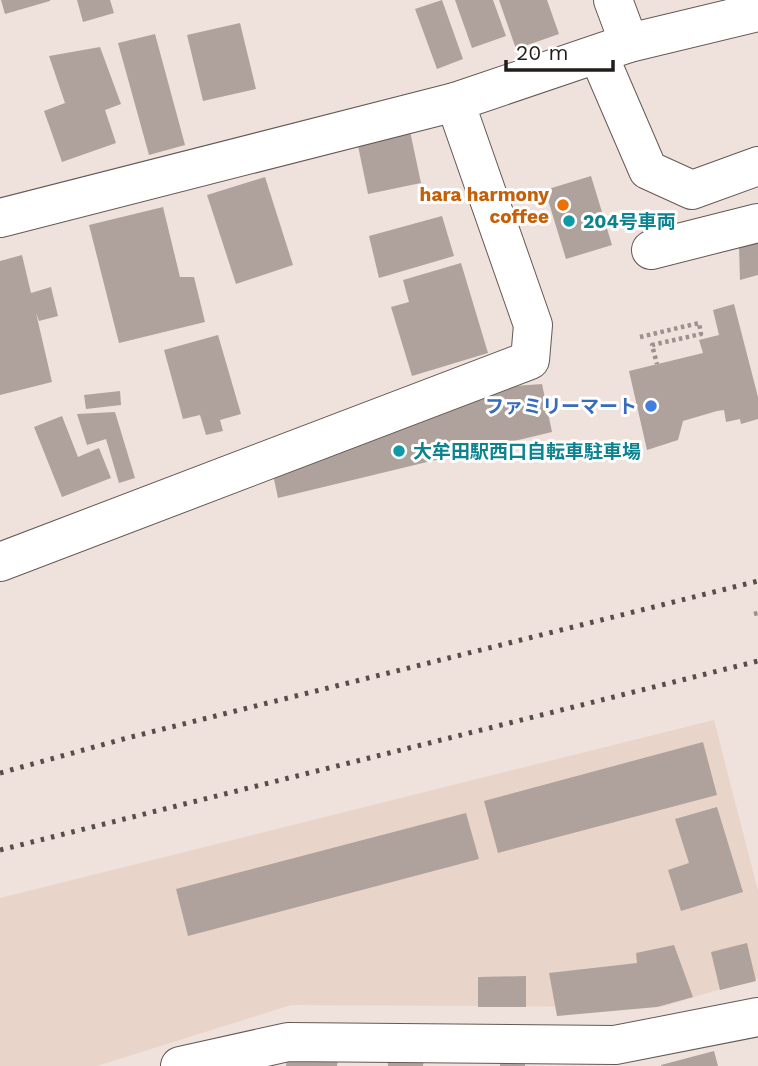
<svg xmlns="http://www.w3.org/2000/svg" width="758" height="1066" font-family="'Work Sans','Noto Sans JP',sans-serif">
<rect width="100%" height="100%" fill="#efe1db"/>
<path fill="#e9d4c9" d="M 714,720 L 758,891 L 758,978 L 661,1007 L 291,1005 L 97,1066 L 0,1066 L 0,898 Z"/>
<g fill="#afa29c">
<path d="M 1,0 L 50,0 L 50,1 L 5,14 Z"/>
<path d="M 77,0 L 110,0 L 114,13 L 83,22 Z"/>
<path d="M 442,0 L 463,59 L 437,69 L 415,9 Z"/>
<path d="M 455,0 L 493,0 L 506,36 L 472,48 Z"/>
<path d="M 499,0 L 547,0 L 559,34 L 516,49 Z"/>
<path d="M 240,23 L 256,89 L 203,101 L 187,35 Z"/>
<path d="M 155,34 L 185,145 L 149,155 L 118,43 Z"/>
<path d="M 100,47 L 121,104 L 105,110 L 116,143 L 62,162 L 44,111 L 65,103 L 49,56 Z"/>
<path d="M 410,131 L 421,183 L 368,194 L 357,141 Z"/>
<path d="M 591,176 L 612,245 L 566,259 L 545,190 Z"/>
<path d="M 265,177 L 293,265 L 236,284 L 207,195 Z"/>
<path d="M 163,207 L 180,277 L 194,277 L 205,322 L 119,343 L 89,225 Z"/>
<path d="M 442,216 L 454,256 L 379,278 L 369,236 Z"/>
<path d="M 758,242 L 758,275 L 740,280 L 739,247 Z"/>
<path d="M 22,255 L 31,293 L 51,287 L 58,316 L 39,321 L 36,313 L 52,382 L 0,395 L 0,261 Z"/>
<path d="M 461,263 L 488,353 L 412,376 L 391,307 L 409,302 L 403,280 Z"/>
<path d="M 734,304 L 758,397 L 758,419 L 741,424 L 740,419 L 726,422 L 724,410 L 717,411 L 683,421 L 678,440 L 647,450 L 629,371 L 703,353 L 699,340 L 719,335 L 713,310 Z"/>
<path d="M 218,335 L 241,414 L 220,420 L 223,431 L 206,435 L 200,415 L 183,419 L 164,350 Z"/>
<path d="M 542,384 L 552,432 L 278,498 L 272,470 L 500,387 Z"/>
<path d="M 120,391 L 121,405 L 86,409 L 84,395 Z"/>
<path d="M 115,412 L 135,478 L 119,483 L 106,439 L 87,445 L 77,414 Z"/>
<path d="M 62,416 L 78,457 L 99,448 L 111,478 L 62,497 L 34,427 Z"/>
<path d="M 703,742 L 717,795 L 498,853 L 484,801 Z"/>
<path d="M 717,807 L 743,892 L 681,911 L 668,870 L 689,863 L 675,819 Z"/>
<path d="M 466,813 L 479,859 L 188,936 L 176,889 Z"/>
<path d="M 747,943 L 756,981 L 720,990 L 711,952 Z"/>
<path d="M 674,945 L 693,997 L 657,1007 L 557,1016 L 549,973 L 637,963 L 636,953 Z"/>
<path d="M 526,976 L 526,1007 L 478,1007 L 478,977 Z"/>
<path d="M 714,1051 L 718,1066 L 661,1066 L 661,1065 Z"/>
<path d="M 387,1054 L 424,1059 L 423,1066 L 388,1066 Z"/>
<path d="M 287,1057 L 338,1060 L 337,1066 L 286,1066 Z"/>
<path d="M 500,1063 L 525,1064 L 525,1066 L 500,1066 Z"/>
</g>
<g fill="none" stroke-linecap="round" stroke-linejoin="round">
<g stroke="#655954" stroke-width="40">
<g id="minor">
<path d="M 613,0 L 629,43"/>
<path d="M 598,54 L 648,170 L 692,190 L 758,166"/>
<path d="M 0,218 L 455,102 L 629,43 L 758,12"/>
<path d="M 651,250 L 758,223"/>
<path d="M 0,562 L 530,360 L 533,325 L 455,102"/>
<path d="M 180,1066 L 288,1042 L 615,1045 L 758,1017"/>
</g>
</g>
<g stroke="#9b918d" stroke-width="4.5" stroke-dasharray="3.5 3.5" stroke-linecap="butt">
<path d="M 640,337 L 699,323 L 701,334 L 652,345 L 657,364"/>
<path d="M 754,614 L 758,613"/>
</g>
<use href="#minor" stroke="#fff" stroke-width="38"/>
<g stroke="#554e4b" stroke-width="5" stroke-dasharray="3.5 7" stroke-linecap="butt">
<path d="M 0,773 L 127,738 L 758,581"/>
<path d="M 0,850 L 758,661"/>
</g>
</g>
<circle fill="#e8710a" stroke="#fff" stroke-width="2.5" cx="563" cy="205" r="7"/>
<g fill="#0f9aa8" stroke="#fff" stroke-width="2.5">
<circle cx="569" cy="221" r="7"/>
<circle cx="399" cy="451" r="7"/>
</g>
<circle fill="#3f7fe0" stroke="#fff" stroke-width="2.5" cx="651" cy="406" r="7"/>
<g text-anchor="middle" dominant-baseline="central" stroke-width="6" stroke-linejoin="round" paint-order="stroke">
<g font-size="19" font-weight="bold" fill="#c56008" stroke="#fff" text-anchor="end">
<text x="549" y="194">hara harmony<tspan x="549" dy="22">coffee</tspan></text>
</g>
<g font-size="19" font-weight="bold" fill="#0d838f" stroke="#fff" text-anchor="start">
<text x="583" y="221">204号車両</text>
<text x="413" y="451">大牟田駅西口自転車駐車場</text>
</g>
<g font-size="19" font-weight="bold" fill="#366cbe" stroke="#fff" text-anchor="end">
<text x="637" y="406">ファミリーマート</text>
</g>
</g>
<path d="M506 60v10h107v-10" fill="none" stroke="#221d1b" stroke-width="3.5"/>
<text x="516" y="60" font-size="21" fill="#221d1b" stroke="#ffffff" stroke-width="5" paint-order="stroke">20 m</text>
</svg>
